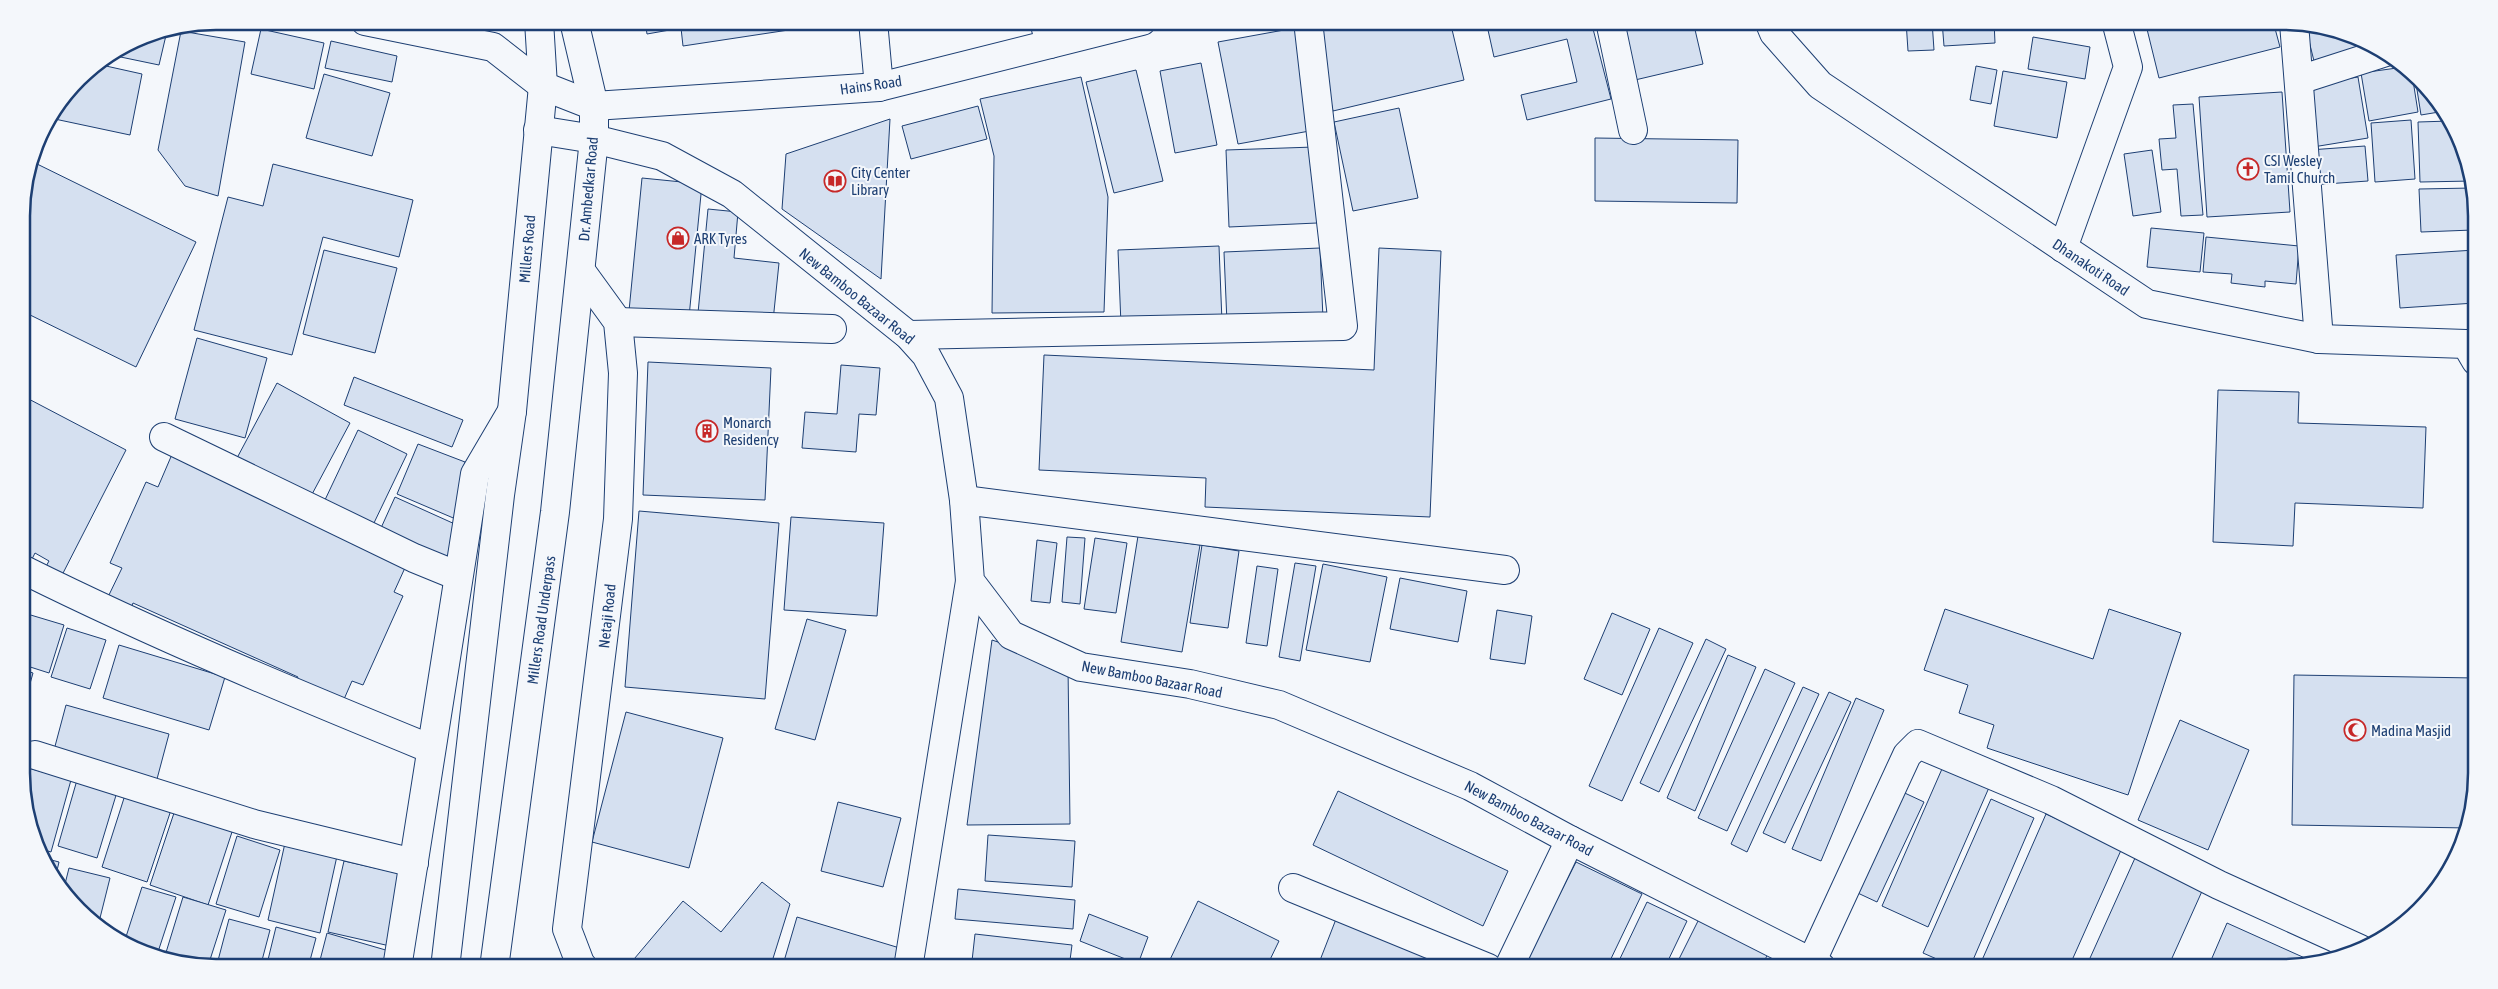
<svg xmlns="http://www.w3.org/2000/svg" width="2498" height="989" font-family="'Asap Condensed',sans-serif">
<rect width="100%" height="100%" fill="#f4f7fb"/>
<g fill="#d5e0f0" stroke="#1d3f73">
<path d="M 645,21 L 848,21 L 683,46 L 681,28 L 647,34 Z"/>
<path d="M 1319,21 L 1450,21 L 1464,80 L 1333,111 L 1312,23 Z"/>
<path d="M 1486,21 L 1591,21 L 1611,99 L 1527,120 L 1521,95 L 1577,82 L 1567,39 L 1494,57 Z"/>
<path d="M 1621,21 L 1693,21 L 1703,64 L 1635,80 Z"/>
<path d="M 1906,21 L 1932,21 L 1934,50 L 1908,51 Z"/>
<path d="M 1942,21 L 1994,21 L 1995,43 L 1944,46 Z"/>
<path d="M 2145,21 L 2273,21 L 2280,47 L 2159,78 Z"/>
<path d="M 2305,25 L 2345,32 L 2374,46 L 2314,61 Z"/>
<path d="M 1295,28 L 1315,130 L 1238,144 L 1218,42 Z"/>
<path d="M 261,29 L 324,43 L 314,89 L 251,74 Z"/>
<path d="M 167,31 L 159,65 L 111,55 L 142,36 Z"/>
<path d="M 181,31 L 245,42 L 218,196 L 185,186 L 158,150 Z"/>
<path d="M 2033,37 L 2090,47 L 2085,79 L 2028,69 Z"/>
<path d="M 331,41 L 397,56 L 392,82 L 325,68 Z"/>
<path d="M 1201,63 L 1217,145 L 1175,153 L 1160,71 Z"/>
<path d="M 97,64 L 142,74 L 130,135 L 50,118 L 87,70 Z"/>
<path d="M 1976,66 L 1997,70 L 1991,104 L 1970,100 Z"/>
<path d="M 2404,67 L 2412,74 L 2418,112 L 2369,121 L 2361,73 Z"/>
<path d="M 1136,70 L 1163,181 L 1114,193 L 1086,82 Z"/>
<path d="M 2003,71 L 2067,82 L 2057,138 L 1994,126 Z"/>
<path d="M 324,74 L 390,93 L 372,156 L 306,138 Z"/>
<path d="M 1081,77 L 1108,197 L 1104,312 L 992,313 L 994,156 L 980,99 Z"/>
<path d="M 2358,77 L 2368,138 L 2313,147 L 2303,86 Z"/>
<path d="M 2415,77 L 2436,97 L 2445,111 L 2421,115 Z"/>
<path d="M 2282,92 L 2290,212 L 2207,217 L 2199,97 Z"/>
<path d="M 2193,104 L 2203,215 L 2181,216 L 2177,169 L 2162,170 L 2159,139 L 2176,138 L 2173,105 Z"/>
<path d="M 978,106 L 987,139 L 911,159 L 902,126 Z"/>
<path d="M 1399,108 L 1418,198 L 1353,211 L 1334,122 Z"/>
<path d="M 890,119 L 881,279 L 782,209 L 786,154 Z"/>
<path d="M 2411,120 L 2415,179 L 2375,182 L 2371,123 Z"/>
<path d="M 2450,121 L 2462,141 L 2472,181 L 2420,182 L 2418,122 Z"/>
<path d="M 1595,138 L 1738,140 L 1737,203 L 1595,201 Z"/>
<path d="M 2365,146 L 2368,181 L 2311,185 L 2309,150 Z"/>
<path d="M 1314,147 L 1317,223 L 1229,227 L 1226,150 Z"/>
<path d="M 2152,150 L 2161,212 L 2133,216 L 2124,154 Z"/>
<path d="M 33,162 L 196,242 L 136,367 L 22,311 L 22,203 Z"/>
<path d="M 273,164 L 413,200 L 399,257 L 323,237 L 292,355 L 194,330 L 228,197 L 263,206 Z"/>
<path d="M 642,178 L 702,184 L 689,317 L 629,311 Z"/>
<path d="M 2472,188 L 2473,230 L 2421,232 L 2419,189 Z"/>
<path d="M 708,209 L 738,212 L 734,258 L 779,263 L 773,321 L 698,313 Z"/>
<path d="M 2151,228 L 2204,233 L 2200,272 L 2147,267 Z"/>
<path d="M 2206,237 L 2299,246 L 2296,284 L 2265,281 L 2265,287 L 2231,283 L 2232,274 L 2203,272 Z"/>
<path d="M 1219,246 L 1222,322 L 1121,325 L 1118,250 Z"/>
<path d="M 1320,248 L 1323,319 L 1227,323 L 1224,252 Z"/>
<path d="M 1379,248 L 1441,251 L 1430,517 L 1205,507 L 1206,478 L 1039,470 L 1044,355 L 1374,370 Z"/>
<path d="M 324,250 L 397,268 L 375,353 L 303,334 Z"/>
<path d="M 2475,250 L 2475,303 L 2400,308 L 2396,255 Z"/>
<path d="M 197,338 L 267,358 L 245,438 L 175,419 Z"/>
<path d="M 648,362 L 771,368 L 765,500 L 643,495 Z"/>
<path d="M 841,365 L 880,368 L 876,415 L 859,414 L 856,452 L 802,448 L 805,412 L 837,414 Z"/>
<path d="M 354,377 L 463,420 L 452,447 L 344,405 Z"/>
<path d="M 277,383 L 350,423 L 310,498 L 237,458 Z"/>
<path d="M 2218,390 L 2299,392 L 2298,423 L 2426,427 L 2423,508 L 2295,503 L 2293,546 L 2213,542 Z"/>
<path d="M 23,396 L 126,450 L 60,579 L 44,570 L 49,561 L 35,553 L 30,563 L 24,559 Z"/>
<path d="M 358,430 L 407,454 L 373,525 L 324,502 Z"/>
<path d="M 418,444 L 465,462 L 458,520 L 397,494 Z"/>
<path d="M 173,452 L 409,559 L 394,592 L 403,596 L 363,685 L 352,681 L 341,706 L 294,685 L 298,677 L 133,603 L 130,610 L 107,599 L 122,568 L 110,563 L 146,482 L 158,487 Z"/>
<path d="M 395,497 L 457,525 L 451,563 L 381,528 Z"/>
<path d="M 639,511 L 779,523 L 765,699 L 625,687 Z"/>
<path d="M 791,517 L 884,523 L 877,616 L 784,610 Z"/>
<path d="M 1138,536 L 1200,545 L 1182,652 L 1121,642 Z"/>
<path d="M 1067,537 L 1085,538 L 1080,604 L 1062,602 Z"/>
<path d="M 1095,538 L 1127,543 L 1116,613 L 1084,609 Z"/>
<path d="M 1037,540 L 1057,543 L 1050,603 L 1031,601 Z"/>
<path d="M 1202,545 L 1239,551 L 1228,628 L 1190,623 Z"/>
<path d="M 1295,563 L 1316,566 L 1300,661 L 1279,657 Z"/>
<path d="M 1323,564 L 1387,577 L 1370,662 L 1306,650 Z"/>
<path d="M 1257,566 L 1278,569 L 1267,646 L 1246,643 Z"/>
<path d="M 1400,578 L 1467,591 L 1458,642 L 1390,629 Z"/>
<path d="M 1945,609 L 2093,659 L 2109,609 L 2181,633 L 2128,795 L 1987,748 L 1994,725 L 1959,713 L 1968,685 L 1924,670 Z"/>
<path d="M 1497,610 L 1532,616 L 1525,664 L 1490,659 Z"/>
<path d="M 24,613 L 64,625 L 49,673 L 24,665 Z"/>
<path d="M 1612,613 L 1650,629 L 1622,695 L 1584,679 Z"/>
<path d="M 807,619 L 846,630 L 815,740 L 775,729 Z"/>
<path d="M 67,628 L 106,640 L 90,689 L 51,677 Z"/>
<path d="M 1659,628 L 1693,643 L 1622,801 L 1589,786 Z"/>
<path d="M 1706,639 L 1726,649 L 1659,792 L 1640,783 Z"/>
<path d="M 992,640 L 1068,666 L 1070,824 L 967,825 Z"/>
<path d="M 119,645 L 225,677 L 209,730 L 103,698 Z"/>
<path d="M 1728,655 L 1756,667 L 1695,811 L 1667,798 Z"/>
<path d="M 1765,669 L 1795,683 L 1727,831 L 1698,818 Z"/>
<path d="M 24,670 L 33,673 L 24,705 Z"/>
<path d="M 2294,675 L 2476,678 L 2477,773 L 2468,828 L 2292,825 Z"/>
<path d="M 1803,687 L 1819,694 L 1747,852 L 1731,844 Z"/>
<path d="M 1829,692 L 1851,702 L 1785,843 L 1763,833 Z"/>
<path d="M 1856,698 L 1884,710 L 1821,861 L 1792,849 Z"/>
<path d="M 66,705 L 169,734 L 157,779 L 54,750 Z"/>
<path d="M 626,712 L 723,738 L 689,868 L 592,842 Z"/>
<path d="M 2180,720 L 2249,750 L 2208,850 L 2138,820 Z"/>
<path d="M 1945,762 L 1991,783 L 1928,927 L 1882,906 Z"/>
<path d="M 25,767 L 71,780 L 51,852 L 38,848 L 25,811 Z"/>
<path d="M 77,780 L 117,792 L 97,858 L 58,846 Z"/>
<path d="M 1894,788 L 1924,802 L 1877,902 L 1847,888 Z"/>
<path d="M 1338,791 L 1508,871 L 1483,926 L 1313,845 Z"/>
<path d="M 125,795 L 171,810 L 147,882 L 102,867 Z"/>
<path d="M 1991,799 L 2034,818 L 1970,967 L 1955,967 L 1923,953 Z"/>
<path d="M 838,802 L 901,818 L 883,887 L 821,871 Z"/>
<path d="M 175,810 L 233,829 L 208,905 L 150,885 Z"/>
<path d="M 2046,814 L 2122,848 L 2069,967 L 1979,967 Z"/>
<path d="M 988,835 L 1075,841 L 1072,887 L 985,881 Z"/>
<path d="M 237,836 L 280,850 L 259,917 L 216,904 Z"/>
<path d="M 285,843 L 337,856 L 320,933 L 268,920 Z"/>
<path d="M 40,857 L 59,862 L 55,879 L 41,859 Z"/>
<path d="M 2135,858 L 2203,889 L 2168,967 L 2086,967 Z"/>
<path d="M 344,861 L 406,875 L 390,946 L 328,932 Z"/>
<path d="M 1576,862 L 1642,894 L 1607,967 L 1523,967 Z"/>
<path d="M 69,868 L 110,878 L 98,926 L 69,901 L 63,892 Z"/>
<path d="M 762,882 L 790,904 L 770,968 L 632,968 L 629,965 L 683,901 L 721,932 Z"/>
<path d="M 142,887 L 176,897 L 156,958 L 124,943 Z"/>
<path d="M 958,889 L 1075,900 L 1073,929 L 955,919 Z"/>
<path d="M 183,897 L 226,910 L 208,966 L 164,959 Z"/>
<path d="M 1198,901 L 1279,941 L 1266,968 L 1166,968 Z"/>
<path d="M 1647,902 L 1687,921 L 1665,967 L 1616,967 Z"/>
<path d="M 1089,914 L 1148,937 L 1138,964 L 1080,941 Z"/>
<path d="M 1338,914 L 1460,968 L 1317,968 Z"/>
<path d="M 797,917 L 903,949 L 898,968 L 782,968 Z"/>
<path d="M 1700,917 L 1769,952 L 1761,967 L 1675,967 Z"/>
<path d="M 229,919 L 270,930 L 260,968 L 216,968 Z"/>
<path d="M 2227,923 L 2316,963 L 2295,967 L 2214,967 L 2209,965 Z"/>
<path d="M 276,927 L 316,938 L 308,968 L 266,968 Z"/>
<path d="M 327,933 L 396,953 L 392,968 L 318,968 Z"/>
<path d="M 975,934 L 1072,945 L 1069,968 L 1030,968 L 972,961 Z"/>
<path d="M 1779,955 L 1804,967 L 1773,967 Z"/>
<path d="M 949,962 L 973,968 L 948,968 Z"/>
</g>
<g fill="none" stroke-linecap="round" stroke-linejoin="round">
<g stroke="#1d3f73" stroke-width="30">
<g id="minor">
<path d="M 873,21 L 879,87"/>
<path d="M 1044,21 L 1050,44"/>
<path d="M 1610,21 L 1633,130"/>
<path d="M 2294,23 L 2319,339"/>
<path d="M 2299,80 L 2386,52"/>
<path d="M 538,130 L 594,139 L 662,156 L 732,194 L 908,335 L 926,355 L 949,398 L 964,500 L 970,581 L 1011,635 L 1081,667 L 1190,684 L 1279,705 L 1470,786 L 1570,840 L 1821,967"/>
<path d="M 2063,248 L 2128,67 L 2116,21"/>
<path d="M 618,322 L 832,329"/>
<path d="M 908,335 L 1343,326 L 1308,21"/>
<path d="M 164,437 L 414,558 L 458,576"/>
<path d="M 964,500 L 1505,570"/>
<path d="M 24,570 C 157,636 294,693 431,749"/>
<path d="M 35,755 L 254,824 L 414,863"/>
<path d="M 1293,888 L 1488,968"/>
<path d="M 1811,963 L 1907,755 L 1918,744 L 2051,800 L 2219,885 L 2360,949"/>
<path d="M 1509,967 L 1570,840"/>
<path d="M 397,968 L 475,474 L 512,411"/>
<path d="M 908,968 L 970,581"/>
</g>
</g>
<g stroke="#1d3f73" stroke-width="30">
<g id="major">
<path d="M 365,21 L 493,47 L 543,86 L 594,106 L 879,87 L 1142,21"/>
<path d="M 1769,21 L 1774,33 L 1820,85 L 2147,304 L 2319,339 L 2466,344 L 2476,361"/>
<path d="M 581,271 L 618,322 L 623,373 L 618,519 L 567,929 L 580,963 L 584,968"/>
<path d="M 445,968 L 500,495 L 512,411 L 543,86 L 539,21"/>
<path d="M 494,968 L 555,512 L 594,139 L 594,106 L 574,21"/>
</g>
</g>
<use href="#minor" stroke="#f4f7fb" stroke-width="28"/>
<use href="#major" stroke="#f4f7fb" stroke-width="28"/>
</g>
<defs>
<g id="church-ring" transform="scale(1.125)"><circle r="9.5" fill="#f4f7fb" stroke="#c62828" stroke-width="1.5"/><path d="M-1.2-6h2.4v3.5h3.3v2.4h-3.3V6h-2.4V-.1h-3.3v-2.4h3.3Z" fill="#c62828"/></g>
<g id="library-ring" transform="scale(1.125)"><circle r="9.5" fill="#f4f7fb" stroke="#c62828" stroke-width="1.5"/><path d="M-6-4Q-3-5.5-.7-3.5V5Q-3 3-6 4ZM6-4Q3-5.5 .7-3.5V5Q3 3 6 4Z" fill="#c62828"/></g>
<g id="shop-ring" transform="scale(1.125)"><circle r="9.5" fill="#f4f7fb" stroke="#c62828" stroke-width="1.5"/><path d="M-5-2.5h2.3a2.7 3.5 0 0 1 5.4 0H5L5.5 6h-11ZM-1.5-2.5h3a1.5 2.3 0 0 0-3 0Z" fill="#c62828"/></g>
<g id="building-ring" transform="scale(1.125)"><circle r="9.5" fill="#f4f7fb" stroke="#c62828" stroke-width="1.5"/><path d="M-4-6H4V6H1V3H-1V6H-4ZM-2.5-4.3h1.7v1.8h-1.7ZM.8-4.3h1.7v1.8H.8ZM-2.5-1h1.7V.8h-1.7ZM.8-1h1.7V.8H.8Z" fill="#c62828"/></g>
<g id="mosque-ring" transform="scale(1.125)"><circle r="9.5" fill="#f4f7fb" stroke="#c62828" stroke-width="1.5"/><path d="M3.5-4.9A6 6 0 1 0 3.5 4.9A5 5 0 1 1 3.5-4.9Z" fill="#c62828"/></g>
</defs>
<g fill-rule="evenodd">
<use href="#church-ring" x="2248" y="169"/>
<use href="#library-ring" x="835" y="181"/>
<use href="#shop-ring" x="678" y="238"/>
<use href="#building-ring" x="707" y="431"/>
<use href="#mosque-ring" x="2355" y="730"/>
</g>
<g text-anchor="middle" dominant-baseline="central" stroke-width="4" stroke-linejoin="round" paint-order="stroke">
<g font-size="15" fill="#1d3f73" stroke="#f4f7fb">
<text transform="translate(871 85) rotate(-8)">Hains Road</text>
<text transform="translate(588 189) rotate(-85)">Dr. Ambedkar Road</text>
<text transform="translate(527 249) rotate(-85)">Millers Road</text>
<text transform="translate(2091 267) rotate(34)">Dhanakoti Road</text>
<text transform="translate(857 296) rotate(39)">New Bamboo Bazaar Road</text>
<text transform="translate(607 616) rotate(-84)">Netaji Road</text>
<text transform="translate(541 620) rotate(-82)">Millers Road Underpass</text>
<text transform="translate(1152 679) rotate(11)">New Bamboo Bazaar Road</text>
<text transform="translate(1529 818) rotate(28)">New Bamboo Bazaar Road</text>
</g>
<g font-size="15" fill="#1d3f73" stroke="#f4f7fb" text-anchor="start">
<text x="2264" y="160">CSI Wesley<tspan x="2264" dy="17">Tamil Church</tspan></text>
<text x="851" y="172">City Center<tspan x="851" dy="17">Library</tspan></text>
<text x="694" y="238">ARK Tyres</text>
<text x="723" y="422">Monarch<tspan x="723" dy="17">Residency</tspan></text>
<text x="2371" y="730">Madina Masjid</text>
</g>
</g>
<path d="M0 0H2498V989H0ZM216 30H2282A186 186 0 0 1 2468 216V773A186 186 0 0 1 2282 959H216A186 186 0 0 1 30 773V216A186 186 0 0 1 216 30Z" fill="#f4f7fb" fill-rule="evenodd"/>
<path fill="none" stroke="#1d3f73" stroke-width="2.5" d="M216 30H2282A186 186 0 0 1 2468 216V773A186 186 0 0 1 2282 959H216A186 186 0 0 1 30 773V216A186 186 0 0 1 216 30Z"/>
</svg>
